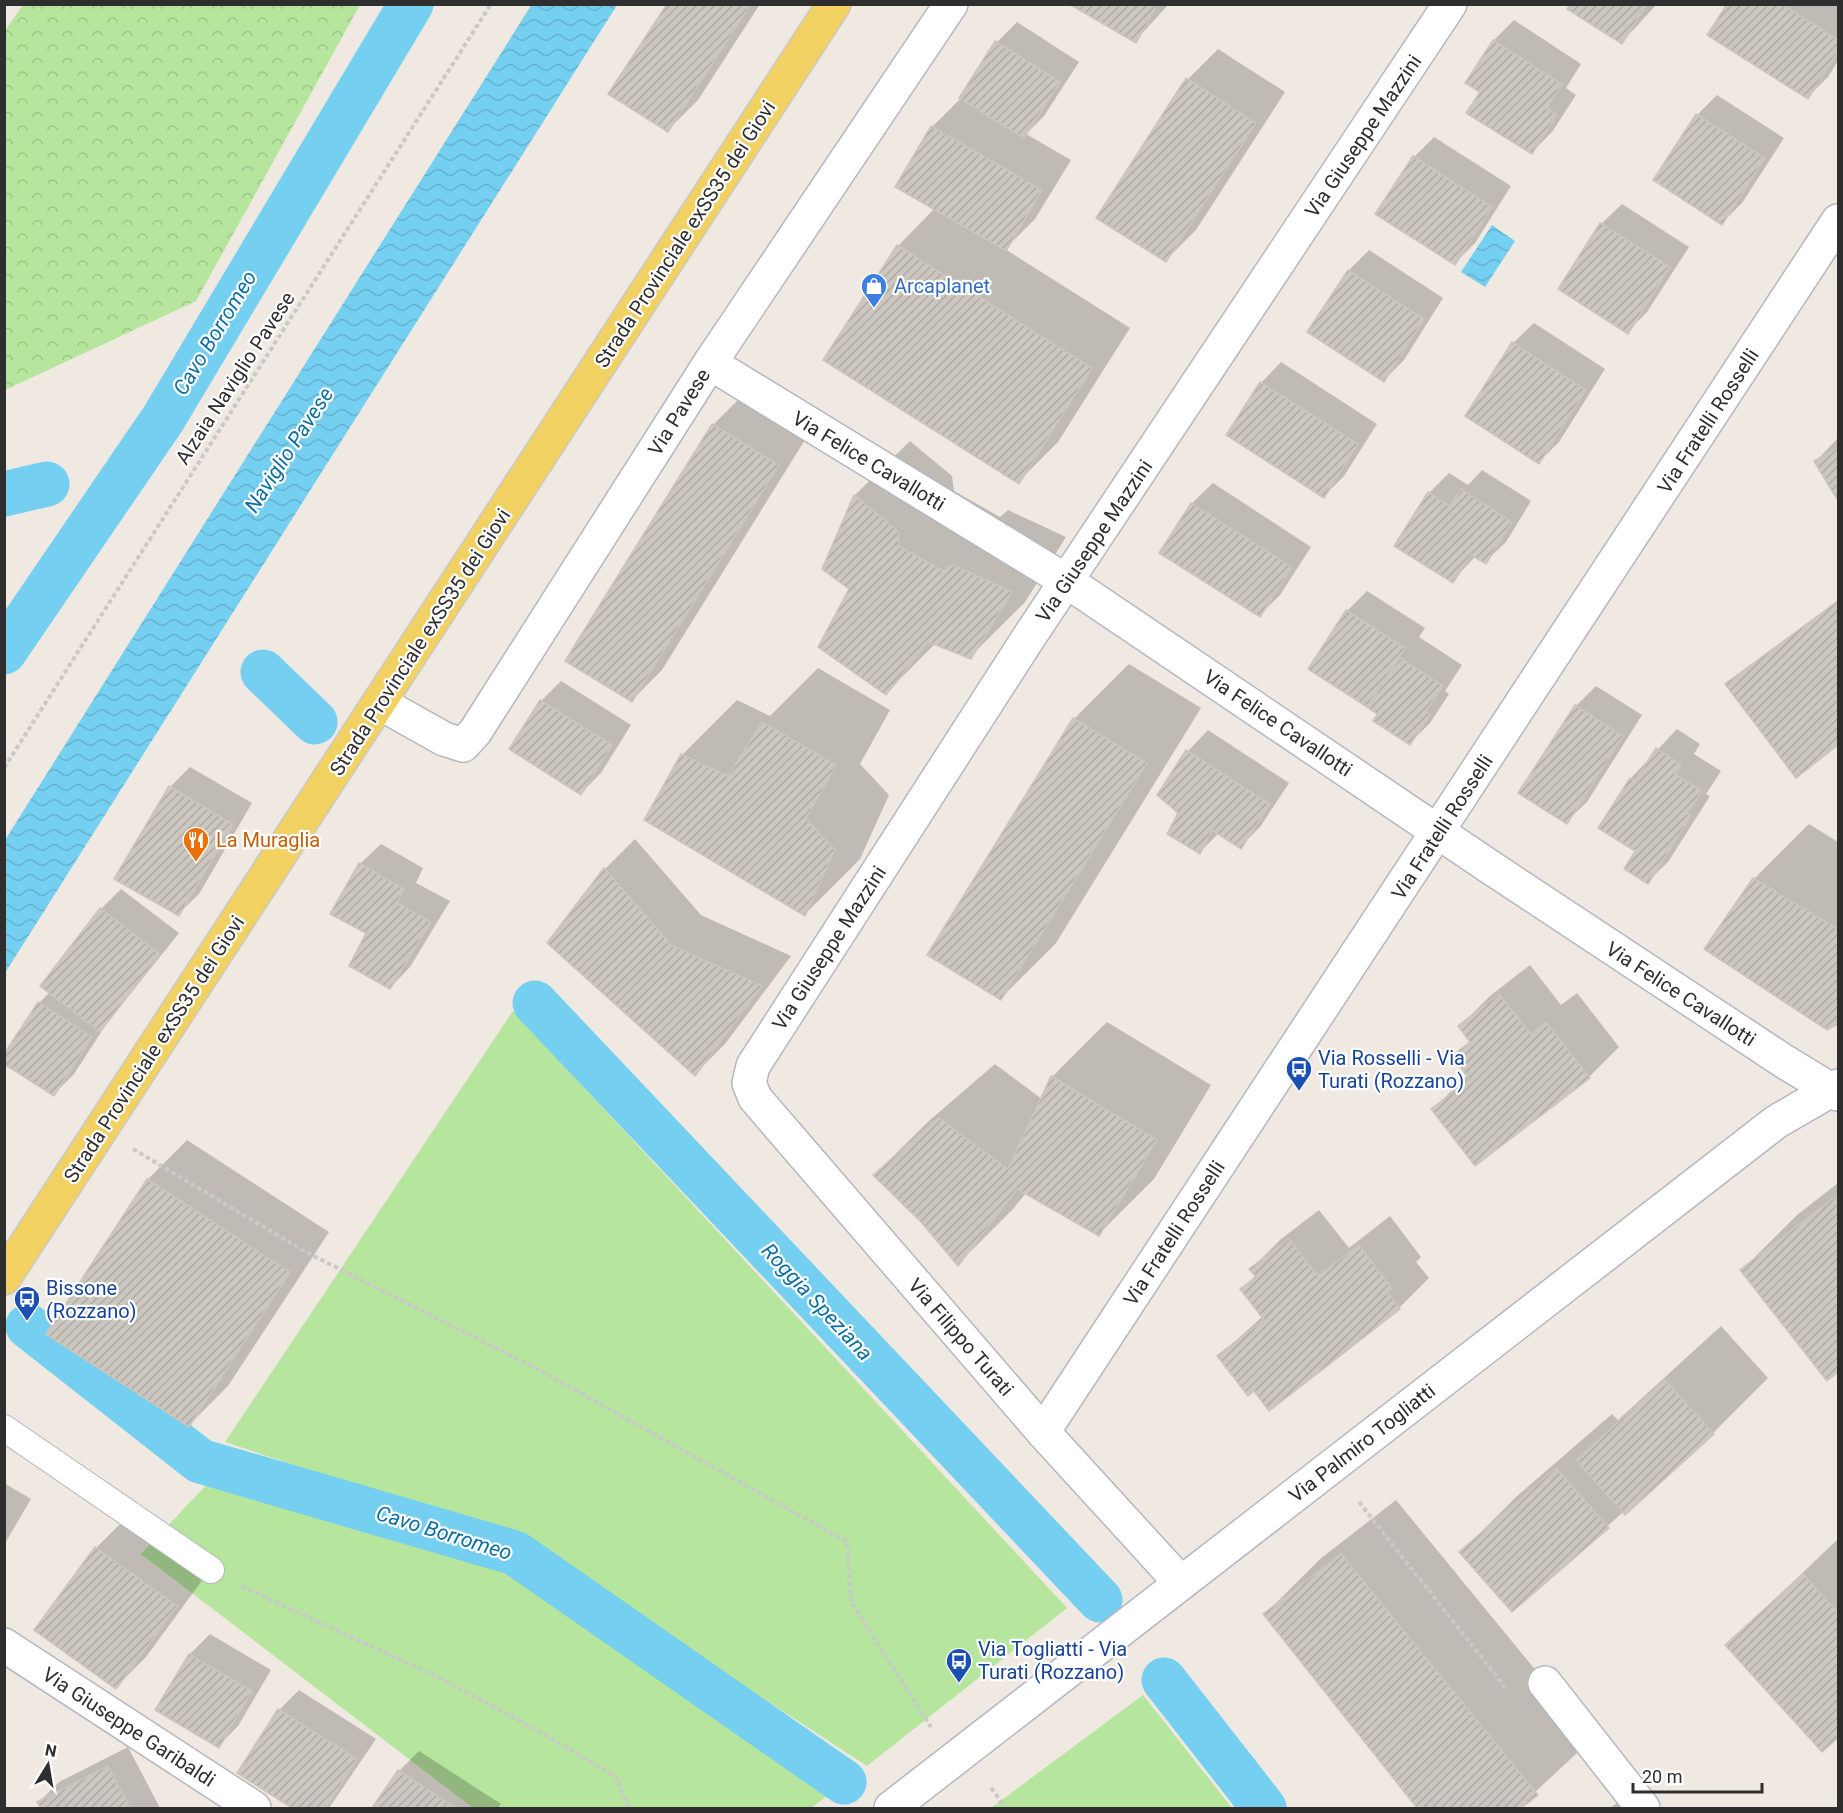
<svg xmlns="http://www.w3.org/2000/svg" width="1843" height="1813" font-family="Roboto,sans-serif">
<defs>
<pattern id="forest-crowns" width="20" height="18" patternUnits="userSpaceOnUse" patternTransform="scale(1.5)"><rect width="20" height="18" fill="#b6e59e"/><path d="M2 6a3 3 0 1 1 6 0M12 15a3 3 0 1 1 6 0" fill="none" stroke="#9dc588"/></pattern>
<pattern id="water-waves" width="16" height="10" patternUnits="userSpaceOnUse" patternTransform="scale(1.5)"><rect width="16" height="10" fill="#75cff0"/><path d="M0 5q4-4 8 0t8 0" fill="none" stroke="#66b2ce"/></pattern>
<pattern id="building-hatch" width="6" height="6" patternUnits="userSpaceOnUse" patternTransform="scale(1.5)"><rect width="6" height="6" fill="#cbc7bf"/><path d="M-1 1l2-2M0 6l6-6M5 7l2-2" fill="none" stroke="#afaba4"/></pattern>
</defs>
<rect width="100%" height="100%" fill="#efe9e1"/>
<g fill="#b6e59e">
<path d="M 513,1011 L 1067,1608 L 867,1766 L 520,1540 L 225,1442 Z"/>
<path d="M 213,1478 L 513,1573 L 831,1793 L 811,1808 L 473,1808 L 141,1554 Z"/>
<path d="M 1143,1695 L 1232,1808 L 991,1808 Z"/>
</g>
<path fill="url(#forest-crowns)" d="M 23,5 L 360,5 L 196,301 L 5,390 L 4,32 Z"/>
<g fill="url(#water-waves)">
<path d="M 532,4 L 617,5 L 5,973 L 5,840 Z"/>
<path d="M 1492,225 L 1515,241 L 1485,287 L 1461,272 Z"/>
</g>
<g fill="#0003">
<path d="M 668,4 L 760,4 L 698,100 L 668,130 Z"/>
<path d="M 1072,4 L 1169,4 L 1135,41 Z"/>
<path d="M 1571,4 L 1657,4 L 1622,42 Z"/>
<path d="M 1728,4 L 1834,4 L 1838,7 L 1838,61 L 1828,77 L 1808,97 Z"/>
<path d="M 1514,20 L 1581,64 L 1566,88 L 1576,95 L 1552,132 L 1532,152 L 1482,92 L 1494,40 Z"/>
<path d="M 1017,22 L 1079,62 L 1044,116 L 1026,134 L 1071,160 L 1035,219 L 1005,249 L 1130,328 L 1058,442 L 1018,482 L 826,360 L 898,246 L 935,208 L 932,127 L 962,97 L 997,42 Z"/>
<path d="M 1218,49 L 1285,92 L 1196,230 L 1166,260 L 1098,217 L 1188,79 Z"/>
<path d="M 1717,95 L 1784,138 L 1742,203 L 1722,223 L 1697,115 Z"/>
<path d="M 1434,137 L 1511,186 L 1475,243 L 1455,263 L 1414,157 Z"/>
<path d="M 1622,204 L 1689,247 L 1647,312 L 1627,332 L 1601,224 Z"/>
<path d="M 1369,250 L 1443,298 L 1404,360 L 1384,380 L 1349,270 Z"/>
<path d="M 1534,323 L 1605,369 L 1559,442 L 1539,462 L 1513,343 Z"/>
<path d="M 1281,362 L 1377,424 L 1344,476 L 1324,496 L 1228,434 L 1261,383 Z"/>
<path d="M 743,395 L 808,435 L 662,670 L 632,700 L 713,425 Z"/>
<path d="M 1838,438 L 1838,498 L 1816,461 Z"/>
<path d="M 910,441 L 952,476 L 954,491 L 1000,517 L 1008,510 L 1066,537 L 1025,602 L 970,657 L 936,643 L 886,693 L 851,589 L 824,569 L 855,495 Z"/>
<path d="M 1482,470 L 1531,501 L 1506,542 L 1485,562 L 1476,556 L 1452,581 L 1429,493 L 1449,473 L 1468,485 Z"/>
<path d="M 1213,483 L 1311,547 L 1280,595 L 1260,615 L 1161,553 L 1192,503 Z"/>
<path d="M 1367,591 L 1425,628 L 1419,637 L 1462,665 L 1445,691 L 1449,694 L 1430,723 L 1410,743 L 1379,713 L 1310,668 L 1347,611 Z"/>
<path d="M 1838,600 L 1838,743 L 1797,776 L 1727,684 Z"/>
<path d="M 1129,664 L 1201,708 L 1056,943 L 1001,998 L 1074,719 Z"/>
<path d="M 818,668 L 890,710 L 860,764 L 889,795 L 860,859 L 805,914 L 682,755 L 737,700 L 770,716 Z"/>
<path d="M 561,681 L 631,725 L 601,773 L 581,793 L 541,701 Z"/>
<path d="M 1596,686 L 1642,715 L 1587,802 L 1566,822 L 1576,706 Z"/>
<path d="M 1677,729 L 1700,744 L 1694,754 L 1721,771 L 1706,794 L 1710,796 L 1668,862 L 1647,882 L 1637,851 L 1600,828 L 1631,778 Z"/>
<path d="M 1208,730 L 1289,783 L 1260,827 L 1240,847 L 1219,833 L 1200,852 L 1180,813 L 1159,795 L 1188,751 Z"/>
<path d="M 190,767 L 252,803 L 199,894 L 178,914 L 170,787 Z"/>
<path d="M 1809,824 L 1838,842 L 1838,1022 L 1827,1029 L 1754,879 Z"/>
<path d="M 635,839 L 701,915 L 791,956 L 725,1044 L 695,1074 L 549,943 L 605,869 Z"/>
<path d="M 381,844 L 423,868 L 416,883 L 450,901 L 410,967 L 390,988 L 368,932 L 360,864 Z"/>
<path d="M 121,889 L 179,933 L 107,1023 L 74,1074 L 54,1094 L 39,1003 L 50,992 L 101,909 Z"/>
<path d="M 1530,965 L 1561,1005 L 1577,993 L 1619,1047 L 1589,1077 L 1433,1109 L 1468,1075 L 1454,1057 L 1471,1040 L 1460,1026 L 1490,996 Z"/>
<path d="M 1107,1022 L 1211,1085 L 1154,1179 L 1099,1234 L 1026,1193 L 1013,1209 L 958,1264 L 923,1222 L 875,1174 L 930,1120 L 995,1064 L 1042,1099 L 1052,1077 Z"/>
<path d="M 187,1140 L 329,1232 L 228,1386 L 189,1425 L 48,1334 L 148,1179 Z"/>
<path d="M 1838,1183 L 1838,1370 L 1827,1379 L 1742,1270 L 1797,1215 Z"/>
<path d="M 1319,1210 L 1349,1248 L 1390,1216 L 1421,1257 L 1416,1262 L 1429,1278 L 1399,1308 L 1269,1408 L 1255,1389 L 1219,1356 L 1263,1316 L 1242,1289 L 1256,1275 L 1251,1269 L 1281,1239 Z"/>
<path d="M 1721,1326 L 1768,1378 L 1713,1433 L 1512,1610 L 1461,1552 L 1516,1497 L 1612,1414 L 1618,1420 Z"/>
<path d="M 4,1483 L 31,1499 L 4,1545 Z"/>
<path d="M 1396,1500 L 1592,1739 L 1518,1808 L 1419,1808 L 1265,1614 L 1320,1559 Z"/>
<path d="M 126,1518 L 206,1575 L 146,1657 L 116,1687 L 96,1548 Z"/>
<path d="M 1838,1539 L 1838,1736 L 1822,1750 L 1727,1645 Z"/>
<path d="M 210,1634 L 271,1670 L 238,1726 L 218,1746 L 157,1710 L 190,1654 Z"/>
<path d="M 299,1690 L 376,1739 L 329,1808 L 295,1808 L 239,1773 L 279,1710 Z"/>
<path d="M 128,1747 L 160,1808 L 42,1808 L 39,1802 L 59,1782 Z"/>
<path d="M 419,1751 L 501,1804 L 498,1808 L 374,1808 L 399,1771 Z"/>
<path d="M 1635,1790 L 1649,1808 L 1610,1808 Z"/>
</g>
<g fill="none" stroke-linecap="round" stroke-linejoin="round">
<g stroke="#75cff0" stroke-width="45">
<path d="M 4,494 L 47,484"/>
<path d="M 4,652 L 163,419 L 411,4"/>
<path d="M 263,672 L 315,722"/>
<path d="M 535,1003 L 1100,1600"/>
<path d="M 28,1326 L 200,1461 L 515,1553 L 844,1782"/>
<path d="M 1164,1680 L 1264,1808"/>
</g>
</g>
<g fill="url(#building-hatch)" stroke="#cbc5ba" stroke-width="1.5">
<path d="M 667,4 L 751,4 L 668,132 L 608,94 Z"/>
<path d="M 1069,4 L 1158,4 L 1136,43 Z"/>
<path d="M 1570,4 L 1647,4 L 1622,44 L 1567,9 Z"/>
<path d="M 1727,4 L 1782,4 L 1838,40 L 1838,52 L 1808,99 L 1707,35 Z"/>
<path d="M 1493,40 L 1562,84 L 1547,108 L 1557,115 L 1532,154 L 1466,113 L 1480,92 L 1465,83 Z"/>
<path d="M 995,41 L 1060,82 L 1024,138 L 959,98 Z"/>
<path d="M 1186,78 L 1256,123 L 1166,262 L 1096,218 Z"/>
<path d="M 1696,114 L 1765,158 L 1722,225 L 1653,180 Z"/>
<path d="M 931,126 L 1042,190 L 1006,251 L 895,187 Z"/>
<path d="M 1413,156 L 1492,207 L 1455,265 L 1375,214 Z"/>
<path d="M 1600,223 L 1670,267 L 1628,334 L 1558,289 Z"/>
<path d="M 897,245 L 1092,368 L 1019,484 L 823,360 Z"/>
<path d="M 1348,270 L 1424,319 L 1384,382 L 1307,332 Z"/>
<path d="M 1512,342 L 1586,390 L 1539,464 L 1465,416 Z"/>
<path d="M 1260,382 L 1358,444 L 1324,498 L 1226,435 Z"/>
<path d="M 712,424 L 779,465 L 632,702 L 565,661 Z"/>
<path d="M 1838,448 L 1838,501 L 1814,461 Z"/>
<path d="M 1461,489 L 1512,522 L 1486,564 L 1471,555 L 1453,583 L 1394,546 L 1428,492 L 1450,506 Z"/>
<path d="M 854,495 L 898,531 L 899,546 L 943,571 L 952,564 L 1012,592 L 971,659 L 928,642 L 886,695 L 818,647 L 849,589 L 822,569 Z"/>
<path d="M 1191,503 L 1292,567 L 1260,617 L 1159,553 Z"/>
<path d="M 1838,601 L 1838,745 L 1796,778 L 1725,684 Z"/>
<path d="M 1346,610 L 1405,648 L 1367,707 L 1308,669 Z"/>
<path d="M 1400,658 L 1443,686 L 1426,711 L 1430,715 L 1410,745 L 1373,721 L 1377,714 L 1367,707 Z"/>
<path d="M 540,700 L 612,745 L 581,795 L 509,749 Z"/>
<path d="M 1575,705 L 1623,736 L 1567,824 L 1518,793 Z"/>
<path d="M 1073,718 L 1147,763 L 1001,1000 L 927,955 Z"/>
<path d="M 762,722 L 836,765 L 806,819 L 835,850 L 805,916 L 644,820 L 681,754 L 728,776 Z"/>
<path d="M 1656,748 L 1681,765 L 1675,774 L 1702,791 L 1687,814 L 1691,816 L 1648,884 L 1624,869 L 1635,851 L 1598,828 L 1630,778 L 1635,781 Z"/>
<path d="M 1186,750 L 1270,804 L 1241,849 L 1212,830 L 1200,854 L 1167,834 L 1178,813 L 1157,795 Z"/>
<path d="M 169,786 L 233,824 L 179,916 L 114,879 Z"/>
<path d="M 359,863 L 404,889 L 397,903 L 431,922 L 390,989 L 349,966 L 366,933 L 330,914 Z"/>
<path d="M 604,868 L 671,945 L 762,986 L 695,1076 L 547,943 Z"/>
<path d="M 1753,878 L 1838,929 L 1838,1024 L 1827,1030 L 1704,949 Z"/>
<path d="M 100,908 L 160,954 L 100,1032 L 40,986 Z"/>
<path d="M 1499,994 L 1531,1034 L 1546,1022 L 1590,1078 L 1475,1166 L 1431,1109 L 1470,1080 L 1452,1056 L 1470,1042 L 1458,1026 Z"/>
<path d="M 38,1002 L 92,1037 L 54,1096 L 4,1064 L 4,1054 Z"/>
<path d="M 1051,1076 L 1157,1140 L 1099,1236 L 1017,1189 L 958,1266 L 922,1223 L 873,1175 L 939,1118 L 1008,1169 Z"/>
<path d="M 147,1179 L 290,1272 L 189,1427 L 46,1334 Z"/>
<path d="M 1836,1196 L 1838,1199 L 1838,1372 L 1827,1381 L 1740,1270 Z"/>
<path d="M 1289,1239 L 1318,1276 L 1359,1245 L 1392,1288 L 1387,1292 L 1400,1309 L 1269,1411 L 1254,1391 L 1248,1396 L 1217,1356 L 1264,1320 L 1240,1289 L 1256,1277 L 1249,1269 Z"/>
<path d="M 1665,1380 L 1714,1434 L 1625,1515 L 1576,1460 Z"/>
<path d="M 1556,1468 L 1609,1528 L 1512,1612 L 1459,1552 Z"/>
<path d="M 95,1547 L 177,1606 L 116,1689 L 34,1630 Z"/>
<path d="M 1341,1554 L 1538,1795 L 1521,1808 L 1417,1808 L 1263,1614 Z"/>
<path d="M 1803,1574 L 1838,1613 L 1838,1738 L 1822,1752 L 1725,1645 Z"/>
<path d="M 189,1654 L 252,1691 L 219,1748 L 155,1710 Z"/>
<path d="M 278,1709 L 357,1759 L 326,1808 L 292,1808 L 237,1773 Z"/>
<path d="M 108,1766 L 130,1808 L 41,1808 L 37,1802 Z"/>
<path d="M 398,1770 L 456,1808 L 372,1808 Z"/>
</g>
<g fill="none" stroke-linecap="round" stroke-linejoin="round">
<g stroke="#b4b7c1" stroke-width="28">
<path id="service" d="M 4,1428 L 211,1570"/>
</g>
<g stroke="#b4b7c1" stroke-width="36">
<g id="minor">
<path d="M 710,363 L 1068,582 L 1490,867 L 1785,1062 L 1838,1094"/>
<path d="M 380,703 L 444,739 L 463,745 L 475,732 L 710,363 L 951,4"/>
<path d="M 1043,1432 L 1838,221"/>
<path d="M 1181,1583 L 1043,1432 L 755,1098 L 749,1083 L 753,1066 L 1029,637 L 1450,4"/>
<path d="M 4,1645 L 254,1808"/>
<path d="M 1545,1683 L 1643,1808"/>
<path d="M 891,1808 L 1776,1122 L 1838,1086"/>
</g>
</g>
<g stroke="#c9c9c9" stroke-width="36">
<path id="primary" d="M 4,1278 L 834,4"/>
</g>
<g stroke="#c9c9c9" stroke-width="4" stroke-dasharray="4.5 3" stroke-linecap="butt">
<path d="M 4,768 L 491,4"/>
<path d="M 133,1149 L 304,1251 L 541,1371 L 847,1542 L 851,1602 L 931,1727"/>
<path d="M 1359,1502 L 1505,1687"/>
<path d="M 241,1586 L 442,1679 L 542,1733 L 616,1777 L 629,1808"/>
<path d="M 991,1788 L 1006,1808"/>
</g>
<use href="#service" stroke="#fff" stroke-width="26"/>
<use href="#minor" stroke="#fff" stroke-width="33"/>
<use href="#primary" stroke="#f2d163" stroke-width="33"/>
</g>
<defs>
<g id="shop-pin" transform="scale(1.35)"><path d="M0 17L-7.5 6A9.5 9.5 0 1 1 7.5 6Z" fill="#3f7fe0" stroke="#fff"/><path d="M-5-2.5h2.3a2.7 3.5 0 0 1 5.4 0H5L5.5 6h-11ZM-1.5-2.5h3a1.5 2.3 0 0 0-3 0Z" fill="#fff"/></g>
<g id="restaurant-pin" transform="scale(1.35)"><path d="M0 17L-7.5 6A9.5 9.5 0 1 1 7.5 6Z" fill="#e8710a" stroke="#fff"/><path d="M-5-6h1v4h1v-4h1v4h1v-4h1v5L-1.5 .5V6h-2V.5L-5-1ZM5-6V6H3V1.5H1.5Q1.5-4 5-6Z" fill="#fff"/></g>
<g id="bus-pin" transform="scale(1.35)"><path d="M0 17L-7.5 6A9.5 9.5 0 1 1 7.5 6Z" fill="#1a4fb4" stroke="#fff"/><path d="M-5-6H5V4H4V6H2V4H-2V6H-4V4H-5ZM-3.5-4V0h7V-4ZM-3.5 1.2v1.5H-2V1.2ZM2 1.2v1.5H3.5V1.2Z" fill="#fff"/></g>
</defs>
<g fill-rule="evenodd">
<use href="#shop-pin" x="874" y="286"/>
<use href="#restaurant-pin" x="196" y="840"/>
<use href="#bus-pin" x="1299" y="1069"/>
<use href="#bus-pin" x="27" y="1299"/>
<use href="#bus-pin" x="959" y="1661"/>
</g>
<g text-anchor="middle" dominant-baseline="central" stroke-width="4.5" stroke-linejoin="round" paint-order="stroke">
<g font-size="20" fill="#2e2e2e" stroke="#fff">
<text transform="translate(1363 136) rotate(-56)">Via Giuseppe Mazzini</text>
<text transform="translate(685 234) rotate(-57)">Strada Provinciale exSS35 dei Giovi</text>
<text transform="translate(235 378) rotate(-57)">Alzaia Naviglio Pavese</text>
<text transform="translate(679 412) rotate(-58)">Via Pavese</text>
<text transform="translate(1708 421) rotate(-57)">Via Fratelli Rosselli</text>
<text transform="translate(869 461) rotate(31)">Via Felice Cavallotti</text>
<text transform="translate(1094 541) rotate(-56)">Via Giuseppe Mazzini</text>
<text transform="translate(420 642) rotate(-57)">Strada Provinciale exSS35 dei Giovi</text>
<text transform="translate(1278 723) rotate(34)">Via Felice Cavallotti</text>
<text transform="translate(1442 827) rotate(-57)">Via Fratelli Rosselli</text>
<text transform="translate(829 948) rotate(-57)">Via Giuseppe Mazzini</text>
<text transform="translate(1681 994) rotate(33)">Via Felice Cavallotti</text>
<text transform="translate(154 1049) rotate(-57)">Strada Provinciale exSS35 dei Giovi</text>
<text transform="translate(1174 1233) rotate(-57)">Via Fratelli Rosselli</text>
<text transform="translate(961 1337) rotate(49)">Via Filippo Turati</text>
<text transform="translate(1362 1443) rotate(-38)">Via Palmiro Togliatti</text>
<text transform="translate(129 1727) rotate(33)">Via Giuseppe Garibaldi</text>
</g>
<g font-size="20" fill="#366cbe" stroke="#fff" text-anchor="start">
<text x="894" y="286">Arcaplanet</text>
</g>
<g font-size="20" fill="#c56008" stroke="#fff" text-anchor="start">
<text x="216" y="840">La Muraglia</text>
</g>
<g font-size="20" fill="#164399" stroke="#fff" text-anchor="start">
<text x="1318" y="1058">Via Rosselli - Via<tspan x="1318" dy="23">Turati (Rozzano)</tspan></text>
<text x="46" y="1288">Bissone<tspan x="46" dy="23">(Rozzano)</tspan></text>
<text x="978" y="1649">Via Togliatti - Via<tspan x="978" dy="23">Turati (Rozzano)</tspan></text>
</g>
<g font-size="21" font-style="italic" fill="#0d6fa3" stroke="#fff">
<text transform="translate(215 333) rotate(-59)">Cavo Borromeo</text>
<text transform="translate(289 450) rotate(-57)">Naviglio Pavese</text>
<text transform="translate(817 1302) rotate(47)">Roggia Speziana</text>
<text transform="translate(444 1533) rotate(17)">Cavo Borromeo</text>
</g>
</g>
<rect width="1843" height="1813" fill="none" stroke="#2e2e2e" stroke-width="12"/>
<g transform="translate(48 1765) rotate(11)" stroke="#ffffff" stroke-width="4.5" paint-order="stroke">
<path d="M0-4.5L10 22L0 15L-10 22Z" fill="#2e2e2e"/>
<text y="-9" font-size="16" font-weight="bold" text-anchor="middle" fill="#2e2e2e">N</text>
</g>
<path d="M1633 1783v9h129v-9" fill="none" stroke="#2e2e2e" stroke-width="3"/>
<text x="1642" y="1783" font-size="18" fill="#2e2e2e" stroke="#ffffff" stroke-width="4.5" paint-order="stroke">20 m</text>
</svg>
